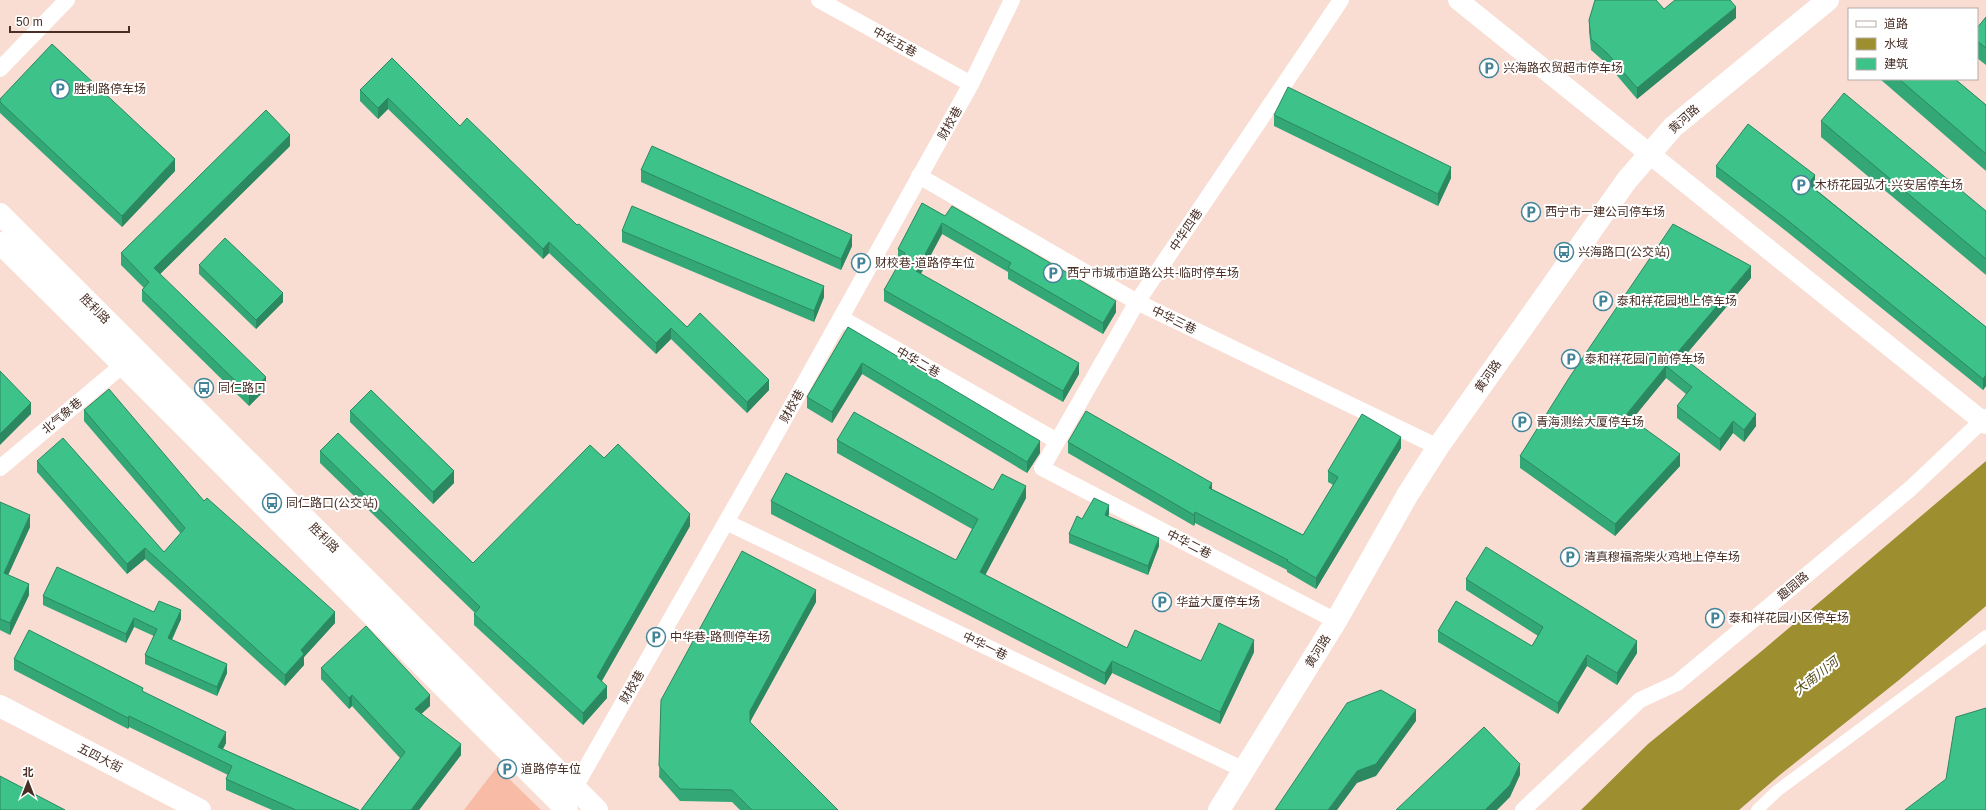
<svg xmlns="http://www.w3.org/2000/svg" width="1986" height="810" font-family="Arial,'Noto Sans SC',sans-serif">
<rect width="100%" height="100%" fill="#f9ddd3"/>
<path fill="#f7bba6" d="M 497,767 L 541,810 L 464,810 Z"/>
<path fill="#9d8e30" d="M 1986,461 L 1986,606 L 1899,680 L 1781,774 L 1739,810 L 1581,810 L 1648,744 L 1763,650 Z"/>
<g fill="none" stroke-linecap="round" stroke-linejoin="round">
<path stroke="#fff" stroke-width="12" d="M 1757,810 L 1777,791 L 1986,636"/>
<g stroke="#fff" stroke-width="16">
<path d="M 819,0 L 971,84"/>
<path d="M 0,69 L 67,0"/>
<path d="M 919,176 L 1137,302 L 1438,447"/>
<path d="M 841,318 L 1057,441"/>
<path d="M 0,468 L 124,364"/>
<path d="M 726,522 L 1244,770"/>
<path d="M 1336,621 L 1042,468 L 1137,302 L 1341,0"/>
<path d="M 570,796 L 771,443 L 971,84 L 1012,0"/>
<path d="M 1523,810 L 1640,700 L 1677,683 L 1910,489 L 1986,417"/>
</g>
<path stroke="#fff" stroke-width="20" d="M 1458,0 L 1986,424"/>
<g stroke="#fff" stroke-width="22">
<path d="M 0,214 L 597,810"/>
<path d="M 0,243 C 191,430 377,622 567,810"/>
<path d="M 0,706 L 200,810"/>
</g>
<path stroke="#fff" stroke-width="22" d="M 1219,810 L 1336,621 L 1408,494 L 1438,447 L 1627,180 L 1673,127 L 1828,0"/>
</g>
<g fill="#34a776">
<path d="M 1664,9 L 1736,18 L 1637,99 L 1608,65 L 1591,50 L 1589,31 L 1589,20 Z"/>
<path d="M 1986,17 L 1986,65 L 1977,58 L 1977,28 Z"/>
<path d="M 392,58 L 460,126 L 577,225 L 687,327 L 769,390 L 747,413 L 671,339 L 656,354 L 549,253 L 543,259 L 388,109 L 378,119 L 360,101 L 360,90 Z"/>
<path d="M 1880,79 L 1955,79 L 1986,105 L 1986,171 Z"/>
<path d="M 0,99 L 175,171 L 122,227 L 0,113 Z"/>
<path d="M 1274,115 L 1451,178 L 1438,206 L 1274,126 Z"/>
<path d="M 1821,121 L 1986,211 L 1986,275 L 1821,137 Z"/>
<path d="M 290,146 L 160,274 L 266,389 L 249,406 L 142,301 L 142,290 L 144,288 L 121,265 L 121,253 Z"/>
<path d="M 1716,166 L 1815,186 L 1814,188 L 1986,327 L 1986,386 L 1983,390 L 1786,231 L 1716,177 Z"/>
<path d="M 641,170 L 852,246 L 841,270 L 641,182 Z"/>
<path d="M 922,203 L 1116,312 L 1103,334 L 1008,279 L 1008,272 L 942,234 L 921,274 L 1079,374 L 1063,402 L 884,301 L 884,290 L 901,261 L 898,260 L 898,249 Z"/>
<path d="M 622,231 L 824,297 L 814,322 L 622,242 Z"/>
<path d="M 199,265 L 283,302 L 256,329 L 199,274 Z"/>
<path d="M 1751,278 L 1683,358 L 1756,426 L 1744,442 L 1733,433 L 1720,451 L 1677,418 L 1677,406 L 1686,394 L 1666,378 L 1632,419 L 1680,466 L 1615,536 L 1520,468 L 1520,456 Z"/>
<path d="M 848,327 L 1040,453 L 1027,473 L 862,374 L 832,423 L 807,408 L 807,397 Z"/>
<path d="M 84,410 L 204,501 L 335,623 L 304,657 L 304,665 L 285,686 L 145,559 L 127,574 L 37,472 L 37,461 L 164,552 L 181,534 L 84,421 Z"/>
<path d="M 350,411 L 454,483 L 433,504 L 350,422 Z"/>
<path d="M 837,440 L 993,490 L 1026,498 L 985,575 L 1127,648 L 1201,661 L 1254,652 L 1220,724 L 1112,673 L 1105,685 L 771,514 L 771,501 L 956,560 L 972,529 L 837,453 Z"/>
<path d="M 1068,442 L 1212,489 L 1303,535 L 1333,485 L 1328,482 L 1328,471 L 1401,448 L 1316,589 L 1287,572 L 1287,570 L 1195,523 L 1194,526 L 1068,453 Z"/>
<path d="M 320,451 L 473,563 L 604,458 L 690,526 L 602,681 L 607,698 L 583,725 L 474,625 L 474,614 L 475,613 L 320,463 Z"/>
<path d="M 0,502 L 30,527 L 8,575 L 29,595 L 10,635 L 0,630 Z"/>
<path d="M 1109,514 L 1108,517 L 1159,546 L 1148,575 L 1069,543 L 1069,534 L 1082,519 Z"/>
<path d="M 1466,579 L 1637,653 L 1617,685 L 1587,666 L 1558,714 L 1438,642 L 1438,631 L 1532,646 L 1538,636 L 1466,590 Z"/>
<path d="M 43,596 L 154,612 L 181,619 L 172,640 L 227,673 L 217,696 L 145,664 L 145,655 L 154,636 L 134,627 L 126,643 L 43,605 Z"/>
<path d="M 816,602 L 750,722 L 838,810 L 740,810 L 732,802 L 680,801 L 659,777 L 661,700 Z"/>
<path d="M 14,659 L 143,692 L 226,743 L 223,749 L 359,810 L 272,810 L 226,790 L 226,779 L 228,775 L 129,727 L 128,729 L 14,670 Z"/>
<path d="M 321,668 L 430,706 L 421,714 L 461,755 L 419,810 L 361,810 L 400,758 L 352,706 L 349,709 L 321,679 Z"/>
</g>
<g fill="#2b8860">
<path d="M 1736,7 L 1736,18 L 1637,99 L 1637,88 Z"/>
<path d="M 388,98 L 388,109 L 378,119 L 378,108 Z"/>
<path d="M 290,135 L 290,146 L 154,280 L 154,268 Z"/>
<path d="M 175,159 L 175,171 L 122,227 L 122,216 Z"/>
<path d="M 1451,167 L 1451,178 L 1438,206 L 1438,194 Z"/>
<path d="M 1815,175 L 1815,186 L 1808,195 L 1808,184 Z"/>
<path d="M 942,223 L 942,234 L 916,282 L 916,271 Z"/>
<path d="M 852,235 L 852,246 L 841,270 L 841,259 Z"/>
<path d="M 549,242 L 549,253 L 543,259 L 543,249 Z"/>
<path d="M 1751,266 L 1751,278 L 1677,365 L 1677,353 Z"/>
<path d="M 824,286 L 824,297 L 814,322 L 814,311 Z"/>
<path d="M 283,293 L 283,302 L 256,329 L 256,320 Z"/>
<path d="M 1116,301 L 1116,312 L 1103,334 L 1103,323 Z"/>
<path d="M 671,328 L 671,339 L 656,354 L 656,343 Z"/>
<path d="M 862,363 L 862,374 L 832,423 L 832,412 Z"/>
<path d="M 1079,363 L 1079,374 L 1063,402 L 1063,391 Z"/>
<path d="M 1666,366 L 1666,378 L 1626,427 L 1626,415 Z"/>
<path d="M 1986,375 L 1986,386 L 1983,390 L 1983,379 Z"/>
<path d="M 266,377 L 266,389 L 249,406 L 249,394 Z"/>
<path d="M 769,380 L 769,390 L 747,413 L 747,402 Z"/>
<path d="M 31,403 L 31,414 L 0,445 L 0,434 Z"/>
<path d="M 1756,414 L 1756,426 L 1744,442 L 1744,430 Z"/>
<path d="M 1733,421 L 1733,433 L 1720,451 L 1720,439 Z"/>
<path d="M 1401,437 L 1401,448 L 1316,589 L 1316,578 Z"/>
<path d="M 1040,441 L 1040,453 L 1027,473 L 1027,462 Z"/>
<path d="M 1680,454 L 1680,466 L 1615,536 L 1615,524 Z"/>
<path d="M 454,471 L 454,483 L 433,504 L 433,492 Z"/>
<path d="M 1212,483 L 1212,494 L 1209,488 Z"/>
<path d="M 1026,486 L 1026,498 L 980,585 L 980,572 Z"/>
<path d="M 1109,505 L 1109,514 L 1105,524 L 1105,515 Z"/>
<path d="M 1195,512 L 1195,523 L 1194,526 L 1194,515 Z"/>
<path d="M 690,514 L 690,526 L 597,689 L 597,677 Z"/>
<path d="M 30,515 L 30,527 L 4,584 L 4,573 Z"/>
<path d="M 1159,538 L 1159,546 L 1148,575 L 1148,566 Z"/>
<path d="M 145,548 L 145,559 L 127,574 L 127,564 Z"/>
<path d="M 29,584 L 29,595 L 10,635 L 10,623 Z"/>
<path d="M 816,590 L 816,602 L 750,722 L 750,711 Z"/>
<path d="M 181,610 L 181,619 L 168,647 L 168,638 Z"/>
<path d="M 335,612 L 335,623 L 304,657 L 304,665 L 285,686 L 285,675 L 301,650 Z"/>
<path d="M 134,618 L 134,627 L 126,643 L 126,634 Z"/>
<path d="M 1254,640 L 1254,652 L 1220,724 L 1220,712 Z"/>
<path d="M 1637,641 L 1637,653 L 1617,685 L 1617,673 Z"/>
<path d="M 1587,655 L 1587,666 L 1558,714 L 1558,703 Z"/>
<path d="M 1112,661 L 1112,673 L 1105,685 L 1105,673 Z"/>
<path d="M 227,664 L 227,673 L 217,696 L 217,687 Z"/>
<path d="M 607,686 L 607,698 L 583,725 L 583,713 Z"/>
<path d="M 352,695 L 352,706 L 349,709 L 349,698 Z"/>
<path d="M 430,695 L 430,706 L 415,720 L 415,709 Z"/>
<path d="M 1416,710 L 1416,721 L 1376,776 L 1357,783 L 1337,810 L 1328,810 L 1357,771 Z"/>
<path d="M 129,716 L 129,727 L 128,729 L 128,718 Z"/>
<path d="M 226,732 L 226,743 L 218,758 L 218,747 Z"/>
<path d="M 461,744 L 461,755 L 419,810 L 411,810 Z"/>
<path d="M 1520,764 L 1520,775 L 1510,797 L 1497,810 L 1485,810 Z"/>
</g>
<g fill="#3dc289" stroke="#2b8860">
<path d="M 1595,0 L 1656,0 L 1664,9 L 1675,0 L 1730,0 L 1736,7 L 1637,88 L 1608,54 L 1591,39 L 1589,20 Z"/>
<path d="M 1986,17 L 1986,48 L 1977,41 L 1977,28 Z"/>
<path d="M 52,44 L 175,159 L 122,216 L 0,102 L 0,99 Z"/>
<path d="M 392,58 L 460,126 L 467,118 L 577,225 L 579,224 L 687,327 L 700,313 L 769,380 L 747,402 L 671,328 L 656,343 L 549,242 L 543,249 L 388,98 L 378,108 L 360,90 Z"/>
<path d="M 1899,79 L 1955,79 L 1986,105 L 1986,154 Z"/>
<path d="M 1288,87 L 1451,167 L 1438,194 L 1274,115 Z"/>
<path d="M 1844,93 L 1986,211 L 1986,259 L 1821,121 Z"/>
<path d="M 266,110 L 290,135 L 154,268 L 266,377 L 249,394 L 142,290 L 149,282 L 121,253 Z"/>
<path d="M 1748,124 L 1815,175 L 1808,184 L 1986,327 L 1986,375 L 1983,379 L 1786,219 L 1716,166 Z"/>
<path d="M 652,146 L 852,235 L 841,259 L 641,170 Z"/>
<path d="M 922,203 L 945,216 L 952,206 L 1116,301 L 1103,323 L 1008,268 L 1011,263 L 942,223 L 916,271 L 1079,363 L 1063,391 L 884,290 L 905,253 L 898,249 Z"/>
<path d="M 632,206 L 824,286 L 814,311 L 622,231 Z"/>
<path d="M 1673,224 L 1751,266 L 1677,353 L 1756,414 L 1744,430 L 1733,421 L 1720,439 L 1677,406 L 1692,387 L 1666,366 L 1626,415 L 1680,454 L 1615,524 L 1520,456 L 1569,378 Z"/>
<path d="M 225,238 L 283,293 L 256,320 L 199,265 Z"/>
<path d="M 848,327 L 1040,441 L 1027,462 L 862,363 L 832,412 L 807,397 Z"/>
<path d="M 0,371 L 31,403 L 0,434 Z"/>
<path d="M 109,389 L 204,501 L 207,498 L 335,612 L 301,650 L 304,654 L 285,675 L 145,548 L 127,564 L 37,461 L 63,438 L 164,552 L 185,528 L 84,410 Z"/>
<path d="M 371,390 L 454,471 L 433,492 L 350,411 Z"/>
<path d="M 1086,411 L 1212,483 L 1209,488 L 1303,535 L 1338,477 L 1328,471 L 1362,414 L 1401,437 L 1316,578 L 1287,561 L 1288,560 L 1195,512 L 1194,515 L 1068,442 Z"/>
<path d="M 854,412 L 993,490 L 1002,474 L 1026,486 L 980,572 L 1127,648 L 1135,630 L 1201,661 L 1219,623 L 1254,640 L 1220,712 L 1112,661 L 1105,673 L 771,501 L 786,473 L 956,560 L 978,519 L 837,440 Z"/>
<path d="M 338,433 L 473,563 L 590,445 L 604,458 L 618,444 L 690,514 L 597,677 L 607,686 L 583,713 L 474,614 L 480,607 L 320,451 Z"/>
<path d="M 1094,498 L 1109,505 L 1105,515 L 1159,538 L 1148,566 L 1069,534 L 1077,516 L 1082,519 Z"/>
<path d="M 0,502 L 30,515 L 4,573 L 29,584 L 10,623 L 0,619 Z"/>
<path d="M 1486,547 L 1637,641 L 1617,673 L 1587,655 L 1558,703 L 1438,631 L 1456,601 L 1532,646 L 1543,627 L 1466,579 Z"/>
<path d="M 742,551 L 816,590 L 750,711 L 750,722 L 838,810 L 752,810 L 732,790 L 680,789 L 659,766 L 661,700 Z"/>
<path d="M 57,567 L 154,612 L 159,601 L 181,610 L 168,638 L 227,664 L 217,687 L 145,655 L 157,629 L 134,618 L 126,634 L 43,596 Z"/>
<path d="M 366,626 L 430,695 L 415,709 L 461,744 L 411,810 L 361,810 L 405,752 L 352,695 L 349,698 L 321,668 Z"/>
<path d="M 29,630 L 143,688 L 142,691 L 226,732 L 218,747 L 359,810 L 296,810 L 226,779 L 232,766 L 129,716 L 128,718 L 14,659 Z"/>
<path d="M 1381,690 L 1416,710 L 1376,764 L 1357,771 L 1328,810 L 1275,810 L 1347,703 Z"/>
<path d="M 1986,708 L 1986,810 L 1905,810 L 1946,779 L 1956,717 Z"/>
<path d="M 1484,727 L 1520,764 L 1510,785 L 1485,810 L 1396,810 Z"/>
<path d="M 0,776 L 65,810 L 0,810 Z"/>
</g>
<defs>
<g id="parking-ring" transform="scale(1)"><circle r="9.5" fill="#fff" stroke="#448498" stroke-width="1.5"/><path d="M-3.5-5.5H1a3.5 3.5 0 0 1 0 7H-1V5.5H-3.5ZM-1-3.4V-.6H.8a1.4 1.4 0 0 0 0-2.8Z" fill="#448498"/></g>
<g id="bus-ring" transform="scale(1)"><circle r="9.5" fill="#fff" stroke="#448498" stroke-width="1.5"/><path d="M-5-6H5V4H4V6H2V4H-2V6H-4V4H-5ZM-3.5-4V0h7V-4ZM-3.5 1.2v1.5H-2V1.2ZM2 1.2v1.5H3.5V1.2Z" fill="#448498"/></g>
</defs>
<g fill-rule="evenodd">
<use href="#parking-ring" x="1489" y="68"/>
<use href="#parking-ring" x="60" y="89"/>
<use href="#parking-ring" x="1801" y="185"/>
<use href="#parking-ring" x="1531" y="212"/>
<use href="#bus-ring" x="1564" y="252"/>
<use href="#parking-ring" x="861" y="263"/>
<use href="#parking-ring" x="1053" y="273"/>
<use href="#parking-ring" x="1603" y="301"/>
<use href="#parking-ring" x="1571" y="359"/>
<use href="#bus-ring" x="204" y="388"/>
<use href="#parking-ring" x="1522" y="422"/>
<use href="#bus-ring" x="272" y="503"/>
<use href="#parking-ring" x="1570" y="557"/>
<use href="#parking-ring" x="1162" y="602"/>
<use href="#parking-ring" x="1715" y="618"/>
<use href="#parking-ring" x="656" y="637"/>
<use href="#parking-ring" x="507" y="769"/>
</g>
<g text-anchor="middle" dominant-baseline="central" stroke-width="4" stroke-linejoin="round" paint-order="stroke">
<g font-size="12" fill="#482e25" stroke="#fff">
<text transform="translate(895 42) rotate(29)">中华五巷</text>
<text transform="translate(1684 119) rotate(-42)">黄河路</text>
<text transform="translate(950 123) rotate(-61)">财校巷</text>
<text transform="translate(1186 230) rotate(-56)">中华四巷</text>
<text transform="translate(95 309) rotate(45)">胜利路</text>
<text transform="translate(1174 320) rotate(26)">中华三巷</text>
<text transform="translate(918 362) rotate(30)">中华二巷</text>
<text transform="translate(1488 376) rotate(-55)">黄河路</text>
<text transform="translate(792 406) rotate(-61)">财校巷</text>
<text transform="translate(62 416) rotate(-40)">北气象巷</text>
<text transform="translate(324 538) rotate(45)">胜利路</text>
<text transform="translate(1189 544) rotate(27)">中华二巷</text>
<text transform="translate(1793 586) rotate(-40)">趣园路</text>
<text transform="translate(985 646) rotate(26)">中华一巷</text>
<text transform="translate(1318 651) rotate(-58)">黄河路</text>
<text transform="translate(632 687) rotate(-60)">财校巷</text>
<text transform="translate(100 758) rotate(27)">五四大街</text>
</g>
<g font-size="12" fill="#482e25" stroke="#fff" text-anchor="start">
<text x="1503" y="68">兴海路农贸超市停车场</text>
<text x="74" y="89">胜利路停车场</text>
<text x="1815" y="185">木桥花园弘才·兴安居停车场</text>
<text x="1545" y="212">西宁市一建公司停车场</text>
<text x="1578" y="252">兴海路口(公交站)</text>
<text x="875" y="263">财校巷-道路停车位</text>
<text x="1067" y="273">西宁市城市道路公共-临时停车场</text>
<text x="1617" y="301">泰和祥花园地上停车场</text>
<text x="1585" y="359">泰和祥花园门前停车场</text>
<text x="218" y="388">同仁路口</text>
<text x="1536" y="422">青海测绘大厦停车场</text>
<text x="286" y="503">同仁路口(公交站)</text>
<text x="1584" y="557">清真穆福斋柴火鸡地上停车场</text>
<text x="1176" y="602">华益大厦停车场</text>
<text x="1729" y="618">泰和祥花园小区停车场</text>
<text x="670" y="637">中华巷-路侧停车场</text>
<text x="521" y="769">道路停车位</text>
</g>
<g font-size="13" font-style="italic" fill="#564f1d" stroke="#fff">
<text transform="translate(1816 676) rotate(-38)">大南川河</text>
</g>
</g>
<rect x="1848" y="8" width="130" height="72" fill="#ffffff" stroke="#b6aba8"/>
<rect x="1856" y="21" width="20" height="6" fill="#ffffff" stroke="#b6aba8"/>
<text x="1884" y="28" font-size="12" fill="#482e25">道路</text>
<rect x="1856" y="38" width="20" height="12" fill="#9d8e30" stroke="#b6aba8"/>
<text x="1884" y="48" font-size="12" fill="#482e25">水域</text>
<rect x="1856" y="58" width="20" height="12" fill="#3dc289" stroke="#b6aba8"/>
<text x="1884" y="68" font-size="12" fill="#482e25">建筑</text>
<g transform="translate(28 782)" stroke="#ffffff" stroke-width="3" paint-order="stroke">
<path d="M0-3L7 15L0 10L-7 15Z" fill="#482e25"/>
<text y="-6" font-size="11" font-weight="bold" text-anchor="middle" fill="#482e25">北</text>
</g>
<path d="M10 26v6h119v-6" fill="none" stroke="#482e25" stroke-width="2"/>
<text x="16" y="26" font-size="12" fill="#482e25" stroke="#ffffff" stroke-width="3" paint-order="stroke">50 m</text>
</svg>
